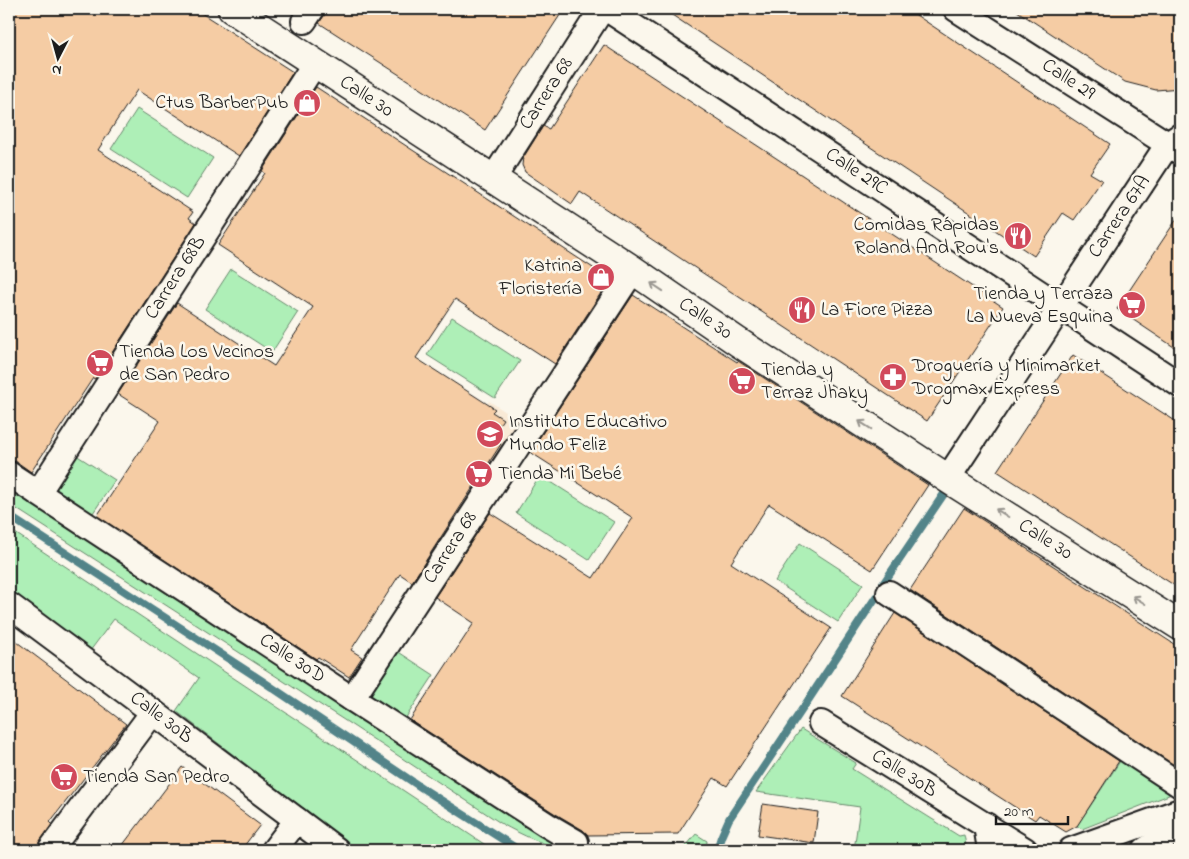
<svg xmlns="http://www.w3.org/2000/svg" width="1189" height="859" font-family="'Indie Flower',sans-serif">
<rect width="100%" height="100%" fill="#fbf7ec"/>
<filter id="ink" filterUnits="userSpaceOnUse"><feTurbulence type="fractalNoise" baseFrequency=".02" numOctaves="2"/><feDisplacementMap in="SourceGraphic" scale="10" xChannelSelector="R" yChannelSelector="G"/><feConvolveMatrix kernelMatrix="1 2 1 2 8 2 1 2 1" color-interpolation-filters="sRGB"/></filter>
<g filter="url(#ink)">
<path fill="#f9ead6" d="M 489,401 L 520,421 L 490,466 L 460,446 Z"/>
<g fill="#aeefb7" stroke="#65866a">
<path d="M 137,109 L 213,158 L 187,198 L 111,149 Z"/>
<path d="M 231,269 L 298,312 L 272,352 L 205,309 Z"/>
<path d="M 452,317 L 520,361 L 495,398 L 427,355 Z"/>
<path d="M 76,455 L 115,480 L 89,519 L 51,494 Z"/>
<path d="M 540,475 L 614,522 L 589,560 L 516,513 Z"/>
<path d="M 9,481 L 576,849 L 603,850 C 592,850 579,852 568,850 C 545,846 522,835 502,824 L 347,722 L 9,504 Z"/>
<path d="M 9,529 L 493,850 L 358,850 L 176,711 L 199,678 L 114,619 L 90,651 L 9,590 Z"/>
<path d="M 800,543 L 863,584 L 838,622 L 775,581 Z"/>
<path d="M 397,651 L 434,675 L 403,722 L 366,698 Z"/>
<path d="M 801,729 L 856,763 L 852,769 L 959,836 L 964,835 L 967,850 L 854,850 L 860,807 L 756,792 Z"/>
<path d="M 1124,755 L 1179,791 L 1082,829 L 1077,826 Z"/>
<path d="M 696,834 L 707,841 L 706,850 L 683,850 Z"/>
</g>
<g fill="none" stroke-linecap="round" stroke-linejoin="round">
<g stroke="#538489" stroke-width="8">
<path d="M 9,516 L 261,680 L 422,788 L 519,850"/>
<path d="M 883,584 L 950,485"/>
<path d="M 805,705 L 876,597"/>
<path d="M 717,850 L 721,837 L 729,819 L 803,708"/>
</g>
</g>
<g fill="#f5cca4" stroke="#1c1c1c">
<path d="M 9,9 L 195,9 L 293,72 L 239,156 L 137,90 L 117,120 L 98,150 L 193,212 L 189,218 L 196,223 L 95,379 L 93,378 L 31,472 L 17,462 L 9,460 Z"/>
<path d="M 326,9 L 564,9 L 485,130 L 319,23 L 324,16 Z"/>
<path d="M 663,9 L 907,9 L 1110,144 L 1090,173 L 1102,180 L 1074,220 L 1063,213 L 1034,256 Z"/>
<path d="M 1014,9 L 1180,9 L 1180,88 L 1156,90 L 1125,82 Z"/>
<path d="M 604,45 L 1003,307 L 927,421 L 580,192 L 572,204 L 525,172 L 522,165 L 523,158 L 543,126 L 549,129 Z"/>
<path d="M 316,87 L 610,279 L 555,364 L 455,299 L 435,329 L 416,358 L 495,409 L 492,412 L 503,419 L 491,437 L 501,444 L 412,582 L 400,574 L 351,650 L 362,657 L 349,677 L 318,657 L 316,659 L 97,516 L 160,421 L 118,394 L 177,303 L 274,366 L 313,307 L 218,245 L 265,173 L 262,171 Z"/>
<path d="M 1180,214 L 1180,351 L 1117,309 Z"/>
<path d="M 633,295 L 737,362 L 738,361 L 928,485 L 872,570 L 769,504 L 731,563 L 831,628 L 727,786 L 714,778 L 678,834 L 588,835 L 583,830 L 554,813 L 410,720 L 474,623 L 435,597 L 490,513 L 593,578 L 633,518 L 530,452 Z"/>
<path d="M 1073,355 L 1180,424 L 1180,589 L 997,471 Z"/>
<path d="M 964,508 L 1180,648 L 1180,769 L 910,590 Z"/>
<path d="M 895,613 L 1119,761 L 1077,826 L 1066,832 L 1039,815 L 1035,820 L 842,696 Z"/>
<path d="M 9,636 L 126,724 L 50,822 L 52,824 L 34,850 L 9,850 Z"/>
<path d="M 182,767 L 260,825 L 241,850 L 119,850 Z"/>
<path d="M 763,804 L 818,812 L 814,843 L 758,835 Z"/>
</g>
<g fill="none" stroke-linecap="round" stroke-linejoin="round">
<g stroke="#1c1c1c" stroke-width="28">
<g id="minor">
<path d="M 607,9 L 1180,385"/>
<path d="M 956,9 L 1180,152"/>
<path d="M 304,21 L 312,9"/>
<path d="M 493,179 L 602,9"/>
<path d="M 9,474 L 352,699 L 547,825 L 576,842"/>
<path d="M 948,478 L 1168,144 L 1180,136"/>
<path d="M 38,493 L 315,63"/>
<path d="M 889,593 L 1180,785"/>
<path d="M 9,605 L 153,712 L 337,850"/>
<path d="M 352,699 L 633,270"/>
<path d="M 821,723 L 1025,850"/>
<path d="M 986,825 L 990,850"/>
<path d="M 50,850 L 153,712"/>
<path d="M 274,850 L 297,820"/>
<path d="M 1071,850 L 1180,811"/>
<path d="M 1145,850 L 1180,828"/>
</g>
</g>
<g stroke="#1c1c1c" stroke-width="31">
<path id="tertiary" d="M 232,9 L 633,270 L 738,342 L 953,482 L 1180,626"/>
</g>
<use href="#minor" stroke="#fbf7ec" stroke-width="24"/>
<use href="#tertiary" stroke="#fbf7ec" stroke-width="28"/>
</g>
<defs><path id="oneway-shaft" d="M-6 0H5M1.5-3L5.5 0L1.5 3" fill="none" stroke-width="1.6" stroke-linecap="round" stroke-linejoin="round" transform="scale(1.25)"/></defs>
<g stroke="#97948e">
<use href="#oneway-shaft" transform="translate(657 287) rotate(-146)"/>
<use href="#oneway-shaft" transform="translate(865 425) rotate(-147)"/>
<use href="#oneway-shaft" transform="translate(1002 513) rotate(-148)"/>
<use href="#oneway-shaft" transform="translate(1139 600) rotate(-148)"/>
</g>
</g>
<defs>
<g id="shop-disc" transform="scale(1.4375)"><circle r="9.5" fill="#d1495b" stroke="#fbf7ec"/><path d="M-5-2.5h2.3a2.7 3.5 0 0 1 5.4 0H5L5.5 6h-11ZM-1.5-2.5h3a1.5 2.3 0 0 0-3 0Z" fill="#fff"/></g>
<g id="restaurant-disc" transform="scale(1.4375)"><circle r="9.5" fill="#d1495b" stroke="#fbf7ec"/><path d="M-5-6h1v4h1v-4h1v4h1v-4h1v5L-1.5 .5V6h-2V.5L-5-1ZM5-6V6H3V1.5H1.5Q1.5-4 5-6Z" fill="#fff"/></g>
<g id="supermarket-disc" transform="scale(1.4375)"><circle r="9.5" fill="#d1495b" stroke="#fbf7ec"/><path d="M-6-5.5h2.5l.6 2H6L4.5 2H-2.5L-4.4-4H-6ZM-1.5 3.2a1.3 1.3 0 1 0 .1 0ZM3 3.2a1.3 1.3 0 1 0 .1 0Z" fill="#fff"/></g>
<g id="pharmacy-disc" transform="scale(1.4375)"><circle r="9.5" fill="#d1495b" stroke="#fbf7ec"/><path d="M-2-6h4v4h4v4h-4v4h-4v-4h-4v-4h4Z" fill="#fff"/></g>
<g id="school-disc" transform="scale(1.4375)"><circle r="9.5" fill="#d1495b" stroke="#fbf7ec"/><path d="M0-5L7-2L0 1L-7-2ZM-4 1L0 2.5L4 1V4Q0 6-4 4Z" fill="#fff"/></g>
</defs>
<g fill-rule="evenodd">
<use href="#shop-disc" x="307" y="103"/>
<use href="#restaurant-disc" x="1018" y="236"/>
<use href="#shop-disc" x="601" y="277"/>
<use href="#supermarket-disc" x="1132" y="305"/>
<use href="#restaurant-disc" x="802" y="310"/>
<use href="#supermarket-disc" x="100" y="363"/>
<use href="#pharmacy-disc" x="893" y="377"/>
<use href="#supermarket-disc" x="742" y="381"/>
<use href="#school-disc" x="490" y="434"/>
<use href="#supermarket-disc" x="479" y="474"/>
<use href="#supermarket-disc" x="64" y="777"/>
</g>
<g text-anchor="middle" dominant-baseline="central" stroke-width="5" stroke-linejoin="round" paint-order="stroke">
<g font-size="20" fill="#1c1c1c" stroke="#fbf7ec">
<text transform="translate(1068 80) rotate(33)">Calle 29</text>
<text transform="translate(547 94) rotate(-57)">Carrera 68</text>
<text transform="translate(366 97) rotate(33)">Calle 30</text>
<text transform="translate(856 172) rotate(33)">Calle 29C</text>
<text transform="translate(1120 217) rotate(-56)">Carrera 67A</text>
<text transform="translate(176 278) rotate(-57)">Carrera 68B</text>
<text transform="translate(705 319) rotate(34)">Calle 30</text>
<text transform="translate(1045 540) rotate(32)">Calle 30</text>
<text transform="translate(451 548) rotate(-57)">Carrera 68</text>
<text transform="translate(292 659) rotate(33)">Calle 30D</text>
<text transform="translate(161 718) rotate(37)">Calle 30B</text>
<text transform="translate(904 774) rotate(32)">Calle 30B</text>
</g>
<g font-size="20" fill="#1c1c1c" stroke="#fbf7ec" text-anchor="start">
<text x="288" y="103" text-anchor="end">Ctus BarberPub</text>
<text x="999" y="225" text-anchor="end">Comidas Rápidas<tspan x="999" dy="23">Roland And Rou's</tspan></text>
<text x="582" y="266" text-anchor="end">Katrina<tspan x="582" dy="23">Floristería</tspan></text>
<text x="1113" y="294" text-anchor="end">Tienda y Terraza<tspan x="1113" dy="23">La Nueva Esquina</tspan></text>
<text x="821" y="310">La Fiore Pizza</text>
<text x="119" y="352">Tienda Los Vecinos<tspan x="119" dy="23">de San Pedro</tspan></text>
<text x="912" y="366">Droguería y Minimarket<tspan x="912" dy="23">Drogmax Express</tspan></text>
<text x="761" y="370">Tienda y<tspan x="761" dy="23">Terraz Jhaky</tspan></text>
<text x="509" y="422">Instituto Educativo<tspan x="509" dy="23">Mundo Feliz</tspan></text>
<text x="498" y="474">Tienda Mi Bebé</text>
<text x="83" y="777">Tienda San Pedro</text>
</g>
</g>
<rect width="1189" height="859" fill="none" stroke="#fbf7ec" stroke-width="30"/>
<rect x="15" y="15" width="1159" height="829" fill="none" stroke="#1c1c1c" stroke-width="2" filter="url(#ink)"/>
<g transform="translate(58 58) rotate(186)" stroke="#fbf7ec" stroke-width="4" paint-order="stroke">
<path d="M0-4L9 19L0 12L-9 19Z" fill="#1c1c1c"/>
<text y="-8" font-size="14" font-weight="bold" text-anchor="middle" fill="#1c1c1c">N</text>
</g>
<path d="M996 816v8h72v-8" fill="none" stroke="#1c1c1c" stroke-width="2.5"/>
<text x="1004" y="816" font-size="15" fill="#1c1c1c" stroke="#fbf7ec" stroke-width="4" paint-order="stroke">20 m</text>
</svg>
